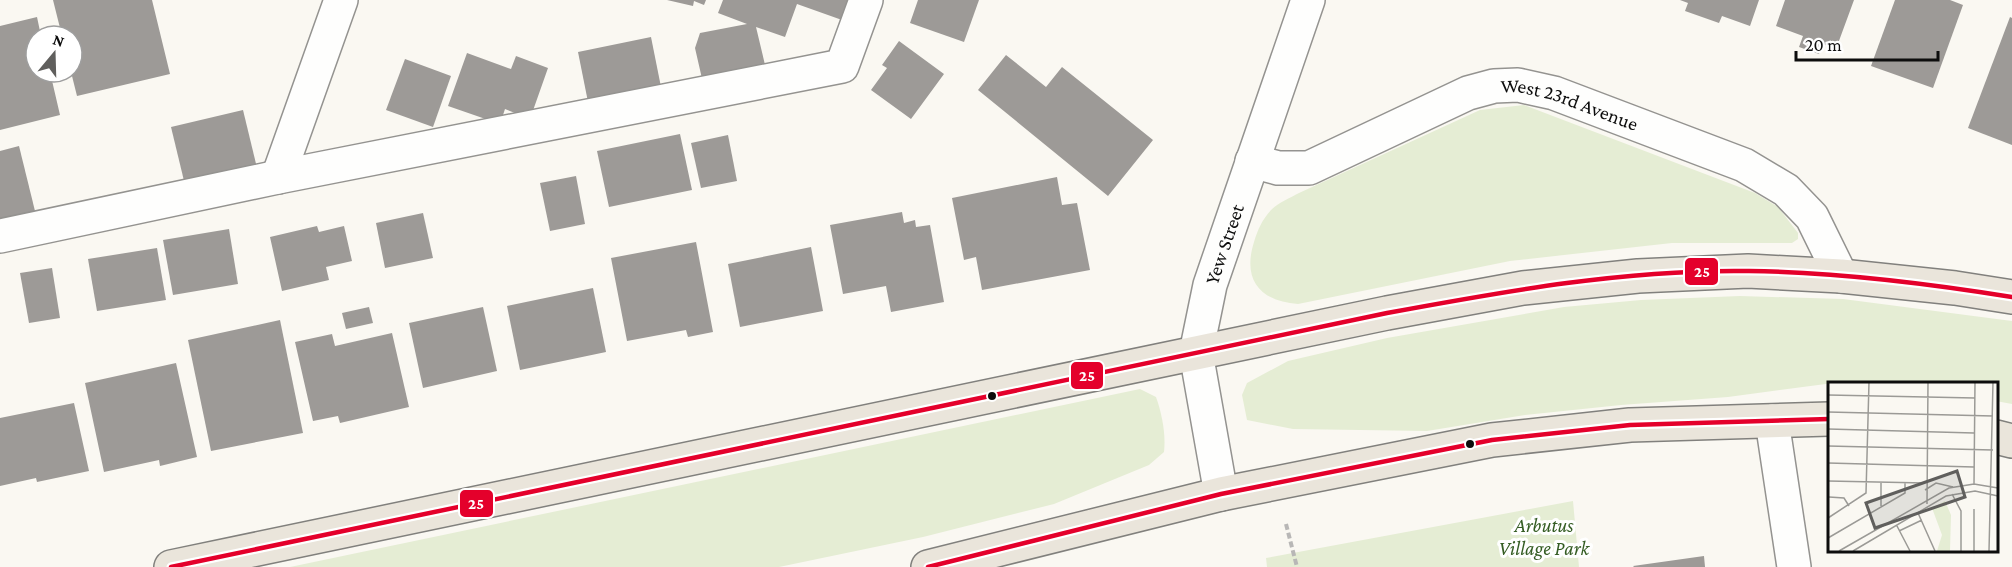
<svg xmlns="http://www.w3.org/2000/svg" width="2012" height="567" font-family="'Crimson Pro',serif">
<rect width="100%" height="100%" fill="#faf8f2"/>
<g fill="#e5edd4">
<path d="M 1524,105 L 1755,193 L 1778,207 L 1798,233 L 1798,239 L 1792,243 L 1672,243 L 1510,261 L 1298,304 C 1260,301 1242,280 1254,242 C 1258,229 1262,220 1271,210 C 1279,202 1290,198 1299,193 L 1480,110 Z"/>
<path d="M 1740,296 L 1843,299 L 2012,321 L 2012,404 L 1996,401 L 1996,384 L 1841,382 L 1728,397 L 1621,405 L 1525,415 L 1427,431 L 1293,429 L 1247,420 L 1242,395 L 1247,383 L 1288,361 L 1387,338 L 1564,307 L 1641,300 Z"/>
<path d="M 1140,389 L 1156,397 C 1162,414 1166,434 1164,452 L 1149,465 L 1054,504 L 923,537 L 779,567 L 290,567 Z"/>
<path d="M 1573,501 L 1579,567 L 1267,567 L 1266,558 Z"/>
</g>
<g fill="#9d9a97">
<path d="M 53,0 L 152,0 L 170,74 L 77,96 L 71,72 L 72,36 L 62,36 Z"/>
<path d="M 667,0 L 706,0 L 704,5 L 694,1 L 693,6 Z"/>
<path d="M 723,0 L 849,0 L 842,20 L 797,4 L 785,37 L 756,27 L 766,69 L 703,83 L 695,48 L 700,33 L 747,24 L 718,13 Z"/>
<path d="M 918,0 L 979,0 L 964,42 L 910,23 Z"/>
<path d="M 1680,0 L 1759,0 L 1750,26 L 1722,16 L 1719,23 L 1685,11 L 1688,3 Z"/>
<path d="M 1785,0 L 1854,0 L 1836,49 L 1822,44 L 1819,54 L 1799,47 L 1803,36 L 1776,26 Z"/>
<path d="M 1895,0 L 1950,0 L 1963,5 L 1933,88 L 1871,66 Z"/>
<path d="M 37,17 L 41,36 L 36,36 L 36,72 L 50,72 L 60,115 L 0,130 L 0,26 Z"/>
<path d="M 2010,17 L 2012,18 L 2012,145 L 1968,128 Z"/>
<path d="M 651,37 L 662,92 L 589,107 L 578,52 Z"/>
<path d="M 899,41 L 944,74 L 911,119 L 871,90 L 887,68 L 882,65 Z"/>
<path d="M 467,53 L 511,69 L 516,56 L 548,68 L 530,119 L 505,109 L 500,124 L 448,106 Z"/>
<path d="M 1006,55 L 1046,87 L 1062,67 L 1153,140 L 1108,196 L 978,90 Z"/>
<path d="M 405,59 L 451,76 L 433,127 L 386,110 Z"/>
<path d="M 243,110 L 257,168 L 185,185 L 171,127 Z"/>
<path d="M 680,134 L 692,190 L 609,207 L 597,151 Z"/>
<path d="M 728,135 L 737,181 L 701,188 L 691,143 Z"/>
<path d="M 19,146 L 35,211 L 0,219 L 0,151 Z"/>
<path d="M 576,176 L 585,224 L 550,231 L 540,183 Z"/>
<path d="M 1057,177 L 1062,205 L 1077,203 L 1090,270 L 982,290 L 976,257 L 964,260 L 952,198 Z"/>
<path d="M 902,212 L 904,223 L 915,220 L 916,227 L 930,225 L 944,302 L 891,312 L 886,286 L 843,294 L 830,225 Z"/>
<path d="M 423,213 L 433,258 L 385,268 L 376,223 Z"/>
<path d="M 317,226 L 319,232 L 344,226 L 352,261 L 326,267 L 329,280 L 282,291 L 270,237 Z"/>
<path d="M 229,229 L 238,284 L 173,295 L 163,240 Z"/>
<path d="M 696,242 L 713,332 L 688,337 L 686,330 L 627,341 L 611,258 Z"/>
<path d="M 811,247 L 823,311 L 740,327 L 728,264 Z"/>
<path d="M 157,248 L 166,300 L 97,311 L 88,259 Z"/>
<path d="M 52,268 L 60,318 L 29,323 L 20,273 Z"/>
<path d="M 593,288 L 606,352 L 520,370 L 507,306 Z"/>
<path d="M 369,307 L 373,323 L 346,329 L 342,313 Z"/>
<path d="M 483,307 L 497,371 L 423,388 L 409,323 Z"/>
<path d="M 280,320 L 303,433 L 211,451 L 188,340 Z"/>
<path d="M 392,333 L 409,407 L 340,423 L 338,416 L 313,421 L 295,342 L 332,334 L 335,346 Z"/>
<path d="M 176,363 L 197,457 L 160,466 L 159,460 L 104,472 L 85,383 Z"/>
<path d="M 74,403 L 89,471 L 37,482 L 36,478 L 0,486 L 0,418 Z"/>
<path d="M 1704,556 L 1705,567 L 1634,567 L 1633,566 Z"/>
</g>
<g fill="none" stroke-linecap="round" stroke-linejoin="round">
<g stroke="#949390" stroke-width="36">
<g id="minor">
<path id="s1" d="M 1252,161 L 1278,168 L 1309,168 L 1468,93 L 1494,86 L 1518,85 L 1554,93 L 1744,165 L 1786,190 L 1812,217 L 1841,276"/>
<path d="M 278,177 L 341,0"/>
<path d="M 0,236 L 278,177 L 842,66 L 866,0"/>
<path d="M 1772,421 L 1794,567"/>
<path id="s2" d="M 1221,494 L 1196,353 L 1210,285 L 1308,0"/>
</g>
</g>
<g stroke="#81807d" stroke-width="36">
<g id="major">
<path d="M 1996,437 L 2012,441"/>
<path d="M 171,567 L 1387,313 L 1523,288 L 1638,276 L 1748,271 L 1841,276 L 1955,288 L 2012,297"/>
<path d="M 928,567 L 1221,494 L 1492,440 L 1630,425 L 1829,419"/>
</g>
</g>
<path stroke="#b8b7b6" stroke-width="4" stroke-dasharray="6 3" stroke-linecap="butt" d="M 1286,524 L 1297,567"/>
<use href="#minor" stroke="#fefefd" stroke-width="33"/>
<use href="#major" stroke="#eae5db" stroke-width="33"/>
<g stroke="#fff" stroke-width="9">
<g id="bus-1">
<path d="M 171,567 L 1387,313 C 1506,291 1627,269 1749,271 C 1837,272 1925,283 2012,297"/>
<path d="M 928,567 L 1221,494 L 1492,440 L 1630,425 L 1829,419"/>
</g>
</g>
<use href="#bus-1" stroke="#e4002b" stroke-width="4.5"/>
</g>
<g fill="#0d0d0d" stroke="#fff" stroke-width="2">
<circle cx="992" cy="396" r="5"/>
<circle cx="1470" cy="444" r="5"/>
</g>
<g text-anchor="middle" dominant-baseline="central" stroke-width="6" stroke-linejoin="round" paint-order="stroke">
<g font-size="20" fill="#0d0d0d" stroke="#fff">
<text stroke="none"><textPath href="#s1" startOffset="339">West 23rd Avenue</textPath></text>
<text stroke="none"><textPath href="#s2" startOffset="256">Yew Street</textPath></text>
</g>
<g font-size="20" font-style="italic" fill="#355d24" stroke="#fff">
<text x="1544" y="525">Arbutus<tspan x="1544" dy="23">Village Park</tspan></text>
</g>
</g>
<g transform="translate(1828 382)">
<rect width="170" height="170" fill="#faf8f2"/>
<path d="M 117,119 L 123,133 L 122,169 L 109,169 L 114,153 L 104,126 Z" fill="#e5edd4"/>
<path fill="none" stroke="#9b9a96" stroke-width="1.5" d="M 0,13 L 147,16M 0,30 L 165,34M 0,47 L 146,51M 0,64 L 165,68M 0,81 L 146,85M 0,99 L 97,101M 146,102 L 147,0M 97,108 L 108,101 L 125,105M 124,112 L 133,129 L 133,169M 1,115 L 16,116 L 21,124M 99,122 L 100,0M 53,124 L 53,100M 90,131 L 107,169M 0,136 L 38,111 L 41,0M 69,144 L 82,169M 71,149 L 94,138M 0,156 L 77,111 L 77,100M 11,169 L 121,106 L 146,102 L 170,106M 25,169 L 118,114 L 147,109 L 170,114M 146,169 L 146,127M 161,169 L 165,0"/>
<path fill="#605f5d" fill-opacity="0.15" stroke="#605f5d" stroke-width="3" d="M 129,89 L 137,115 L 47,146 L 38,121 Z"/>
<rect width="170" height="170" fill="none" stroke="#0d0d0d" stroke-width="3"/>
</g>
<g stroke="#fff" stroke-width="2">
<rect x="1684" y="257" width="35" height="29" rx="6" fill="#e4002b"/>
<rect x="1070" y="361" width="34" height="29" rx="6" fill="#e4002b"/>
<rect x="459" y="489" width="35" height="29" rx="6" fill="#e4002b"/>
</g>
<g font-size="16" text-anchor="middle" font-weight="bold" fill="#fff">
<text x="1702" y="277">25</text>
<text x="1087" y="381">25</text>
<text x="476" y="509">25</text>
</g>
<g transform="translate(54 54) rotate(19)"><circle r="28" fill="#ffffff" stroke="#9e9e9e" stroke-width="1.5"/>
<path d="M0-4.5L10 22L0 15L-10 22Z" fill="#605f5d"/>
<text y="-9" font-size="16" font-weight="bold" text-anchor="middle" fill="#0d0d0d">N</text>
</g>
<path d="M1796 51v9h142v-9" fill="none" stroke="#0d0d0d" stroke-width="3"/>
<text x="1805" y="51" font-size="18" fill="#0d0d0d" stroke="#ffffff" stroke-width="4.5" paint-order="stroke">20 m</text>
</svg>
